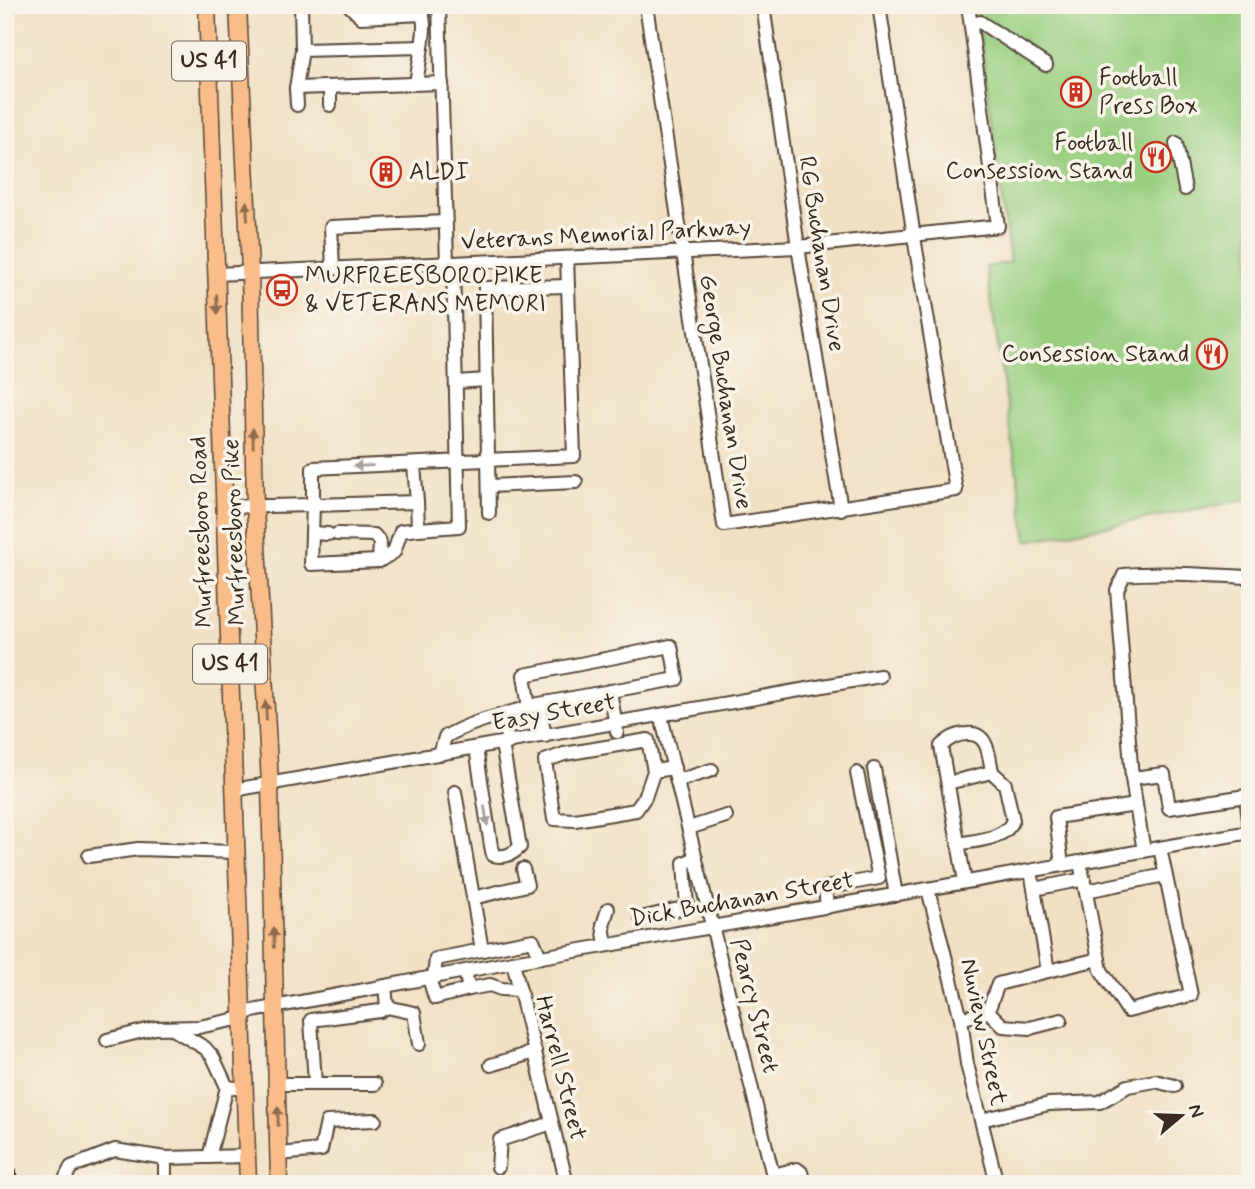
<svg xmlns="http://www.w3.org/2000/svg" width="1255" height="1189" font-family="Mynerve,sans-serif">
<rect width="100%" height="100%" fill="#f7f3e8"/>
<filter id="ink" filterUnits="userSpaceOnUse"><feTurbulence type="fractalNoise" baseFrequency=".0143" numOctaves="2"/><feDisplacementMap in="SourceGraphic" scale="14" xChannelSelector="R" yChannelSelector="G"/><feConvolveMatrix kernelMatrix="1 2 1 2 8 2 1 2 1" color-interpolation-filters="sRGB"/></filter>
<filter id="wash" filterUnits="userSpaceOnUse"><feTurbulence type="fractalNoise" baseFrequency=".00686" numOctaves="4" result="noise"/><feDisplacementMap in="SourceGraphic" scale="28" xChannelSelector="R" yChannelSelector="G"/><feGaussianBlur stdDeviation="1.57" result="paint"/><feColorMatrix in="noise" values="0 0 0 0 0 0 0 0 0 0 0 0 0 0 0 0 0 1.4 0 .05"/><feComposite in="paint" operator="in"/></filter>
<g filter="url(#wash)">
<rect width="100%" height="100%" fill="#f1e0c3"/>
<path fill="#99cf80" stroke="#6a7c4f" stroke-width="2" d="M 976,5 L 1250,5 L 1250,499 L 1027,541 L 986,267 L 1010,262 Z"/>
</g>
<g filter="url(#ink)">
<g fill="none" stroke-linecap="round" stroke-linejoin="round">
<g stroke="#564537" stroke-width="16">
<g id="minor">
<path d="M 301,5 L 302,50"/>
<path d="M 349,5 L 361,17 L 423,14"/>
<path d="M 417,5 C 427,17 424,32 422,47"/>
<path d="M 439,5 L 447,263"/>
<path d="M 646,5 L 724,525 L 956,490 L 914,237 L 879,5"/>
<path d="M 763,5 L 798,247 L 841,509"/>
<path d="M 971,24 L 980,22 L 1046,65"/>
<path d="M 330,87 L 330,105"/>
<path d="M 296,88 L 302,50 L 422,47 L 416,83"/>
<path d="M 297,105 L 296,88 L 442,83"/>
<path d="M 1176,143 L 1185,189"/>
<path d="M 333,268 L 331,227 L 445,222"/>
<path d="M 216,274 L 798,247 L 998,226 L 968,5"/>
<path d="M 456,382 L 487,380"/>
<path d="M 414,465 L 417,502 L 313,505 L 313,468 L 574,456 L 567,258"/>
<path d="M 490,486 L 576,482"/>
<path d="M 224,507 L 313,505 L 311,564 L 379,561 L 394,552 L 401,531 L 418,529 L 417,502"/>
<path d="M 489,513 L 485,288 L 568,286"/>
<path d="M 418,529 L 459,526 L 453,263"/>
<path d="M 312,533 L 328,534"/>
<path d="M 337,534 L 374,535 L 380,542 L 379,561"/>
<path d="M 610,691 L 617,732"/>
<path d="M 539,704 L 545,736"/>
<path d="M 503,715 L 508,743"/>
<path d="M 661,716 L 775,1184"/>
<path d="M 476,748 L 491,846 L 493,855 C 504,858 512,855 520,847 L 502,744"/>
<path d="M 440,754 L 445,737 C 473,720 508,714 539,704 L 677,679 L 671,646 L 524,675 L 529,708"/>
<path d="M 874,769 L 896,895"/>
<path d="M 654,771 L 645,797 L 636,810 L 575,820 L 554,819 L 545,761 L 564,754 L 648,740 L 654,771 L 674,768"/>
<path d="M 1132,778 L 1117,590 L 1124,575 C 1166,571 1208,576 1250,577"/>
<path d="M 677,781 L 712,770"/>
<path d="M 948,783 L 992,772 C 989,755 988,732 967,734 C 956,734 949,739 941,746 L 965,882"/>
<path d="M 234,790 L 880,676"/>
<path d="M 1136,805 L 1132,778 L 1164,774 L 1169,808 L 1246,796 L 1250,830"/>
<path d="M 689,828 L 726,816"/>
<path d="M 958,844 C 976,840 1006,840 1013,820 L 1005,784 L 992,772"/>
<path d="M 89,856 L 138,849 L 236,852"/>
<path d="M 1080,862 L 1101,970 L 1128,1011 L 1191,995 L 1160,848"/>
<path d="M 1062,865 L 1056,817 L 1136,805 L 1144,851"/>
<path d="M 928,889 L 961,1019 L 967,1064 L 997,1184"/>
<path d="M 1034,889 L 1084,879"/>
<path d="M 1086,891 L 1165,875"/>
<path d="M 473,898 L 527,885 L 523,869"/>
<path d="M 827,907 L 825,888 L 879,878 L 857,773"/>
<path d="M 641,918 L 687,907 L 684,863 L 696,858"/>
<path d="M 606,945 L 603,925 L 608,909"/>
<path d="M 482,950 L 533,940 L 540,957"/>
<path d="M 513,962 L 567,1184"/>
<path d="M 1048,971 L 1099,959"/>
<path d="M 434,977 L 436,959 L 482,950 L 455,792"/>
<path d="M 429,978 L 435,998 L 469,989 L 465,971"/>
<path d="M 469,989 L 490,985 L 501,989 L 520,990"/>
<path d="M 387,1007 L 414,1013 L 419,1044"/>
<path d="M 988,1011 L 1003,1026 L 1030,1028 L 1061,1020"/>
<path d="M 242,1013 L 513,962 L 1250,832"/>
<path d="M 961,1019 L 988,1011 L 998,984 L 1048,971 L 1031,871"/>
<path d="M 173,1029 L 205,1048 L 213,1057 L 227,1087 L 244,1089"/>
<path d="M 107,1040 L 155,1028 L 199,1027 L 242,1018"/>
<path d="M 491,1065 L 535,1052"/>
<path d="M 278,1084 L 375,1084"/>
<path d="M 315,1084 L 311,1020 L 380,1011 L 387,1007 L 385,986"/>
<path d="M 981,1120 L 1049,1104 L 1100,1102 L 1128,1086 L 1155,1081 L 1175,1086"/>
<path d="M 279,1154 L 321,1150 L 327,1122 L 375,1120"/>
<path d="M 209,1157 L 227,1087"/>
<path d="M 165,1158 L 247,1156"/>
<path d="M 498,1167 L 500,1140 L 552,1123"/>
<path d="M 773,1175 L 797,1169 L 801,1172 L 804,1184"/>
<path d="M 68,1184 L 66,1177 L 71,1167 L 115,1150 L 165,1158 L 165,1184"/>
</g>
</g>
<g stroke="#564537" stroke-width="19">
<g id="major">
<path d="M 207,5 L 248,1184"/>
<path d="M 238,5 L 250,272 L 255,507 L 270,784 L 279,1184"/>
</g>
</g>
<use href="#minor" stroke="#fff" stroke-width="12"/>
<use href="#major" stroke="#f8bd89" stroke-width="16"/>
<path stroke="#3b2a1e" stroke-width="3.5" stroke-dasharray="10 5" stroke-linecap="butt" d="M 5,1141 L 19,1184"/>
</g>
<defs><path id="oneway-solid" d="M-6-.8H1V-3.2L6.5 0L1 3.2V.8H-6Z" transform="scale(1.75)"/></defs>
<g fill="#906c4e">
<use href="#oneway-solid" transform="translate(247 211) rotate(-93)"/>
<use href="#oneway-solid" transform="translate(217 304) rotate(88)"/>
<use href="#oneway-solid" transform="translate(253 438) rotate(-91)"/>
<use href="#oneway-solid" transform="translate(266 711) rotate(-93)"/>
<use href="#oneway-solid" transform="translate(274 938) rotate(-92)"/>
<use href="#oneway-solid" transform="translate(278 1116) rotate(-91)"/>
</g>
<g fill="#a79f9a">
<use href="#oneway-solid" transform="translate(363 466) rotate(178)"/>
<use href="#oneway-solid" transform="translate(486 816) rotate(81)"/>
</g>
</g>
<defs>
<g id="building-ring" transform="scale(1.575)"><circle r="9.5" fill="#f7f3e8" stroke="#c8321e" stroke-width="1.5"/><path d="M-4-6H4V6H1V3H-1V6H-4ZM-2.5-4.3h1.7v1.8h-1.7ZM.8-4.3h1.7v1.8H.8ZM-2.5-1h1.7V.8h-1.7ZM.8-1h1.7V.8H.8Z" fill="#c8321e"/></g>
<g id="restaurant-ring" transform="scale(1.575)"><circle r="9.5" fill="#f7f3e8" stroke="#c8321e" stroke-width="1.5"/><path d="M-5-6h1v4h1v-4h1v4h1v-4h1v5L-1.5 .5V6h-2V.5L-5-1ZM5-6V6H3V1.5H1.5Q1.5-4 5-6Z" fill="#c8321e"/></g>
<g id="bus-ring" transform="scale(1.575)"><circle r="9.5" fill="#f7f3e8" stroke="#c8321e" stroke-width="1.5"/><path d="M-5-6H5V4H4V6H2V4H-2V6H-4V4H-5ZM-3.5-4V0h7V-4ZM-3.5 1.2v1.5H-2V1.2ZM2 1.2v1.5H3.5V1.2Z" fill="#c8321e"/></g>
</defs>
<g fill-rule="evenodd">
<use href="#building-ring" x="1076" y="92"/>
<use href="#restaurant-ring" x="1156" y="157"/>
<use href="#building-ring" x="386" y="172"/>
<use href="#bus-ring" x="282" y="290"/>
<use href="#restaurant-ring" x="1212" y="354"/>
</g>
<g text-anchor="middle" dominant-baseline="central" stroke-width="7" stroke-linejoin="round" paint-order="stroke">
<g fill="#f7f3e8" stroke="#73665b" stroke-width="2">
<rect x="172" y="41.5" width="74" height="39" rx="5"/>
<rect x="193" y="644.5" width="74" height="39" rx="5"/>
</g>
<g font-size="23" font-weight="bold" fill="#3b2a1e">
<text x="209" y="61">US 41</text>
<text x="230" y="664">US 41</text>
</g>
<g font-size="24" fill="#3b2a1e" stroke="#f7f3e8" text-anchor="start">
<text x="1099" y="78">Football<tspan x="1099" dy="28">Press Box</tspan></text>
<text x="1133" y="143" text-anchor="end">Football<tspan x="1133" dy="28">Consession Stand</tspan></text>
<text x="409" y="172">ALDI</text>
<text x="305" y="276">MURFREESBORO PIKE<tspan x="305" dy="28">&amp; VETERANS MEMORI</tspan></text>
<text x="1189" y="354" text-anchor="end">Consession Stand</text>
</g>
<g font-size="24" fill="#3b2a1e" stroke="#f7f3e8">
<text transform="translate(606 235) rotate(-3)">Veterans Memorial Parkway</text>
<text transform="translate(821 254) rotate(81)">RG Buchanan Drive</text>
<text transform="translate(725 392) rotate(81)">George Buchanan Drive</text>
<text transform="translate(202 532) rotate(-92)">Murfreesboro Road</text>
<text transform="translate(235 532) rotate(-92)">Murfreesboro Pike</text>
<text transform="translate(554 713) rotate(-10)">Easy Street</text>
<text transform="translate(742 900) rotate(-10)">Dick Buchanan Street</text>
<text transform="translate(754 1006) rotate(76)">Pearcy Street</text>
<text transform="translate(983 1032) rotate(78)">Nuview Street</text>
<text transform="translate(560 1068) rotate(76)">Harrell Street</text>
</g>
</g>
<rect width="1255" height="1189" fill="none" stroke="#f7f3e8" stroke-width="28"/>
<g transform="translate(1181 1116) rotate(71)" stroke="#f7f3e8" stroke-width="5" paint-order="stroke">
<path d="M0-5L12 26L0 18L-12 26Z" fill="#3b2a1e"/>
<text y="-10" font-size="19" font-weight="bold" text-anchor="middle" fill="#3b2a1e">N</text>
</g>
</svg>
